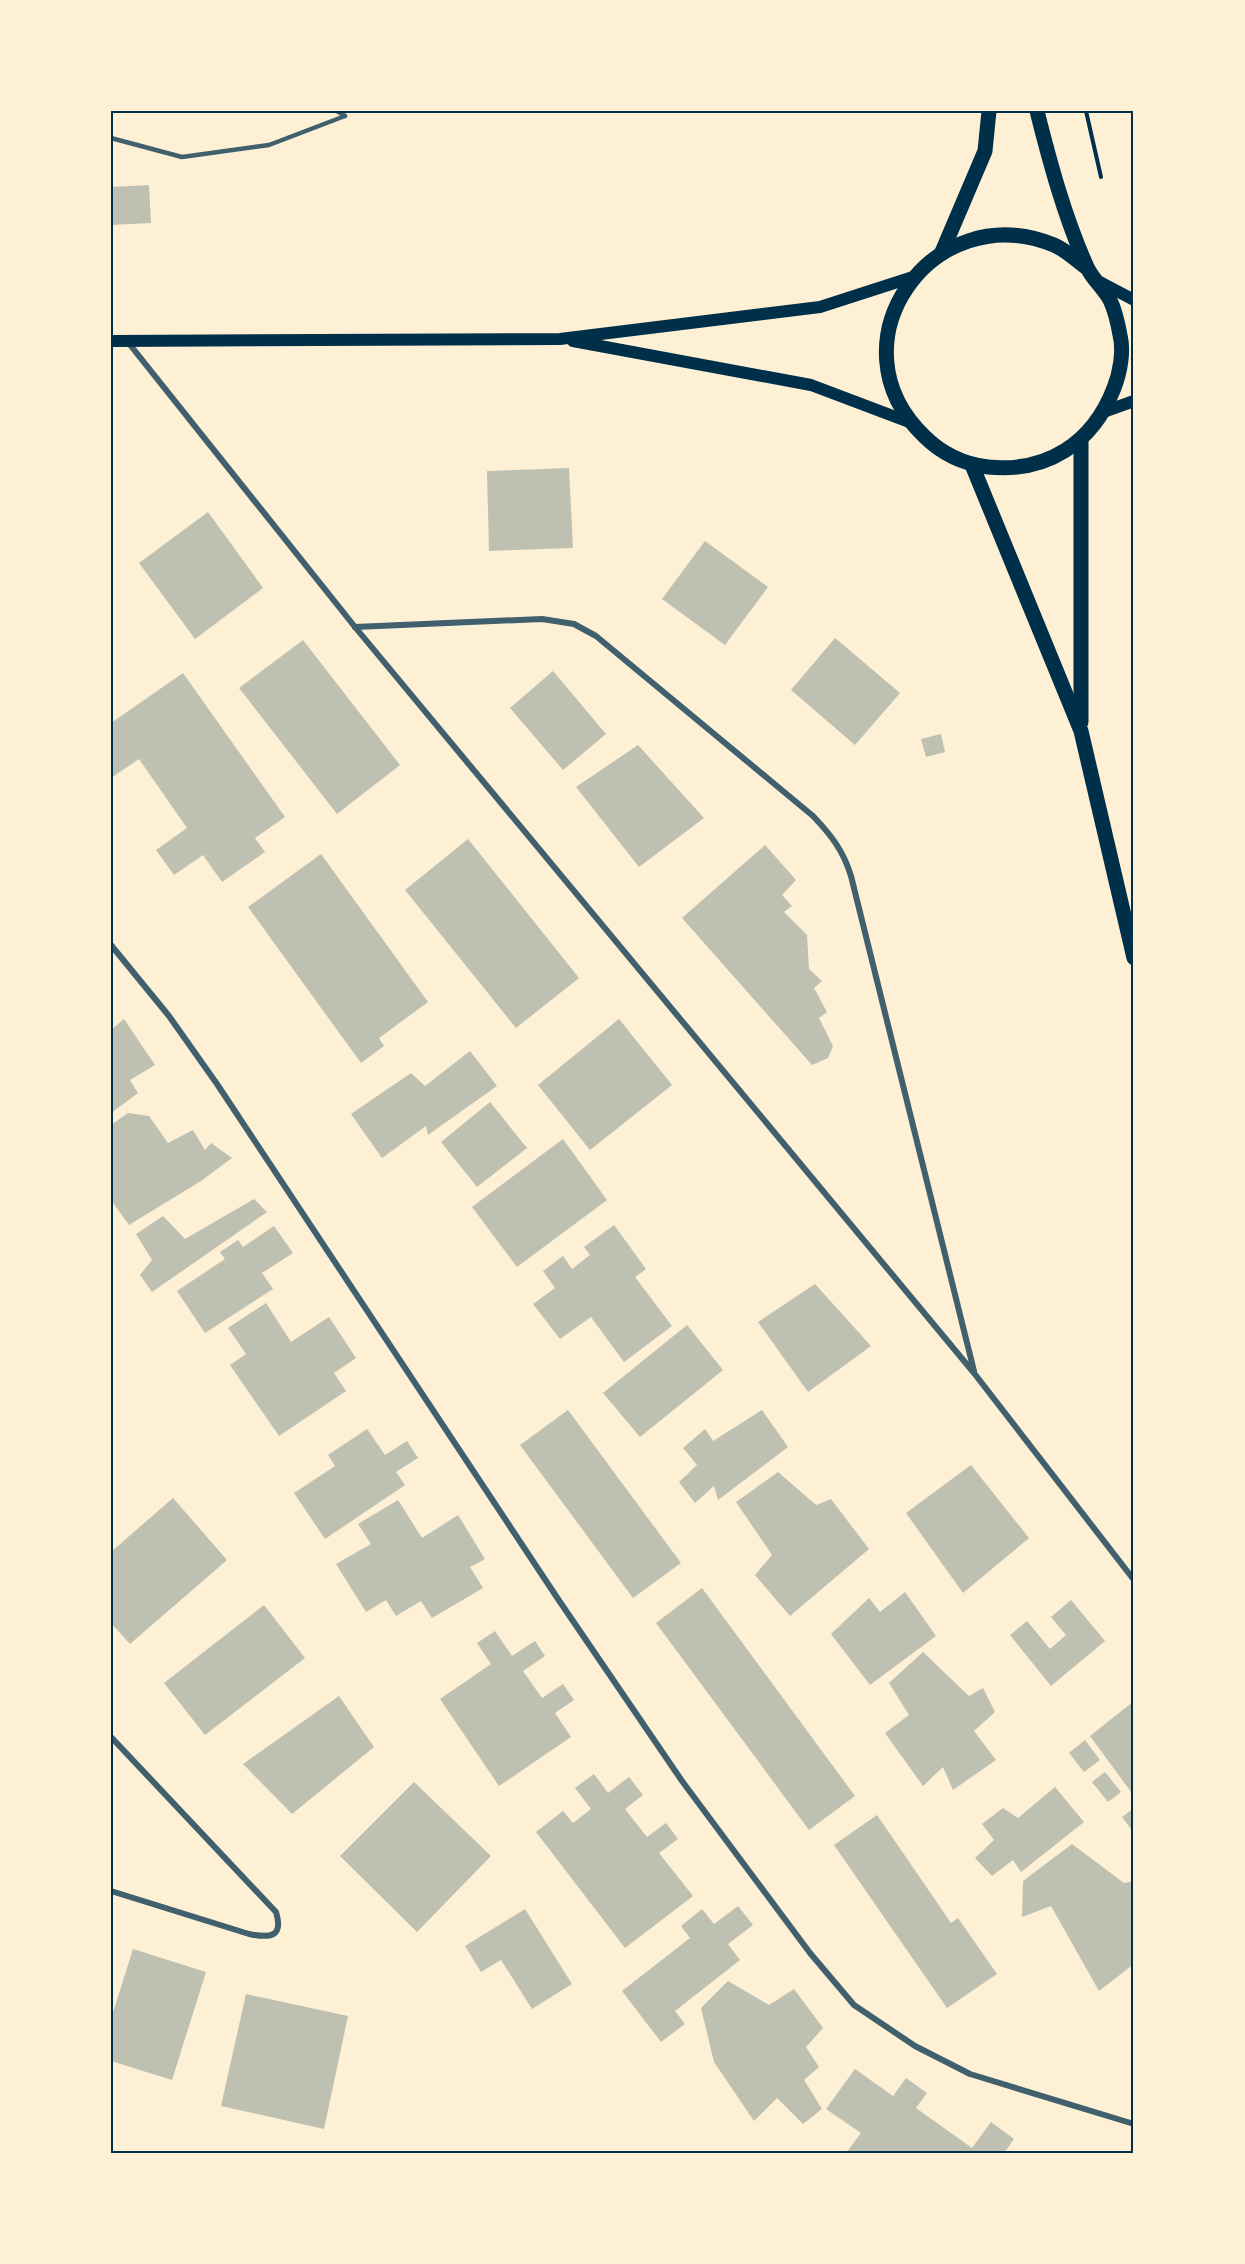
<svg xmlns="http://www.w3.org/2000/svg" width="1245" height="2264" font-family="'PT Sans',sans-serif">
<rect width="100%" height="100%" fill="#fdf0d5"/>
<g fill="#bec0b2">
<path d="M 149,185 L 151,223 L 111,225 L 111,187 Z"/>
<path d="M 569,468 L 573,548 L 489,551 L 487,471 Z"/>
<path d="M 208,512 L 263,588 L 195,639 L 139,563 Z"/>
<path d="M 705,541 L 768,587 L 725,645 L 662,599 Z"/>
<path d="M 835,638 L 900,693 L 855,745 L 791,690 Z"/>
<path d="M 303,640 L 400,765 L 337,814 L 239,688 Z"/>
<path d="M 553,671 L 606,734 L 563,770 L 510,708 Z"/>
<path d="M 183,673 L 285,817 L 255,838 L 265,852 L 222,882 L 203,855 L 174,875 L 156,850 L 187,828 L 139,759 L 111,778 L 111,723 Z"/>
<path d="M 941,734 L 945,752 L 926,757 L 921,739 Z"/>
<path d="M 638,745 L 704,818 L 639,867 L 576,787 Z"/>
<path d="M 468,839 L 579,978 L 516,1028 L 405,890 Z"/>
<path d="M 765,845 L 796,880 L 782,895 L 792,906 L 784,912 L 807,935 L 809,969 L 822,981 L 814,988 L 827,1012 L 819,1018 L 833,1046 L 828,1058 L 812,1065 L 682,918 Z"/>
<path d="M 321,854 L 428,1002 L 379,1038 L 384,1046 L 361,1063 L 248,907 Z"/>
<path d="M 124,1019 L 155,1065 L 130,1080 L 138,1093 L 111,1113 L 111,1030 Z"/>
<path d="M 619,1019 L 672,1085 L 590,1150 L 538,1085 Z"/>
<path d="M 470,1051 L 497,1086 L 428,1135 L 426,1126 L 382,1158 L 351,1114 L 411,1073 L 425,1086 Z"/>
<path d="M 490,1102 L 527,1148 L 477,1187 L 441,1142 Z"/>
<path d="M 128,1113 L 149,1116 L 168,1143 L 193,1130 L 205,1150 L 211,1143 L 232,1158 L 201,1181 L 129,1225 L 111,1200 L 111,1125 Z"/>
<path d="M 563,1139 L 607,1200 L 517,1267 L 472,1207 Z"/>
<path d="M 254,1199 L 267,1212 L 152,1292 L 140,1275 L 152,1260 L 136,1234 L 163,1216 L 185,1239 Z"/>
<path d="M 614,1225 L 646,1269 L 635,1277 L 672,1326 L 624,1362 L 591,1317 L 560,1339 L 533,1304 L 555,1288 L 543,1271 L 563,1256 L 572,1269 L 590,1255 L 584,1247 Z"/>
<path d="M 274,1226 L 293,1253 L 262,1273 L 273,1289 L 205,1333 L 177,1291 L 225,1259 L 220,1252 L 238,1240 L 243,1247 Z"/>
<path d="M 815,1284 L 871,1346 L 808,1392 L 758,1322 Z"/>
<path d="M 266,1303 L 291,1342 L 329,1317 L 356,1358 L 334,1373 L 346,1391 L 279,1436 L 230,1365 L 246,1354 L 228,1328 Z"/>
<path d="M 687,1325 L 723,1370 L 640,1437 L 603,1393 Z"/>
<path d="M 568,1410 L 681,1563 L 633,1598 L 520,1445 Z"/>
<path d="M 762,1410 L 788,1447 L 718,1500 L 714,1486 L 695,1503 L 679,1482 L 697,1465 L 683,1448 L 705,1429 L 713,1441 Z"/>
<path d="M 367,1429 L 385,1455 L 407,1441 L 418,1458 L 396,1472 L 405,1485 L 325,1539 L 294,1493 L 335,1466 L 328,1455 Z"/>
<path d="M 971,1465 L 1029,1538 L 963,1593 L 906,1513 Z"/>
<path d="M 778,1472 L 816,1505 L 831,1499 L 869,1549 L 790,1616 L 755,1575 L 772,1555 L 736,1502 Z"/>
<path d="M 173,1498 L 227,1560 L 130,1644 L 111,1623 L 111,1552 Z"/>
<path d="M 398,1500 L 422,1538 L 458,1515 L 485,1559 L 470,1567 L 483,1588 L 432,1618 L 421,1601 L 396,1616 L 386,1600 L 366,1612 L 336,1564 L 371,1544 L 358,1524 Z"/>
<path d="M 702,1588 L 855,1796 L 809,1830 L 656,1623 Z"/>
<path d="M 905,1592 L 936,1636 L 870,1685 L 831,1634 L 869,1598 L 880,1612 Z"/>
<path d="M 1071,1600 L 1105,1641 L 1051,1686 L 1010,1635 L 1027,1621 L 1050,1649 L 1066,1635 L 1051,1617 Z"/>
<path d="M 264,1605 L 305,1658 L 205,1735 L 164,1683 Z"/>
<path d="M 495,1631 L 512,1656 L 535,1641 L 545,1656 L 523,1671 L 542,1698 L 563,1684 L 574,1700 L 555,1713 L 571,1737 L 499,1786 L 440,1699 L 491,1664 L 477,1643 Z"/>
<path d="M 923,1652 L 969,1696 L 983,1688 L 995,1712 L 974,1731 L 996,1760 L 953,1790 L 943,1767 L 923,1786 L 885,1733 L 909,1715 L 889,1683 Z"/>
<path d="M 339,1696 L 374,1747 L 292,1814 L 243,1764 Z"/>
<path d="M 1134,1701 L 1134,1796 L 1090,1736 Z"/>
<path d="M 1085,1740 L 1100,1760 L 1084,1772 L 1069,1753 Z"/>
<path d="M 1105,1772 L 1121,1792 L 1108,1802 L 1092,1782 Z"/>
<path d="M 594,1774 L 608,1793 L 629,1777 L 643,1795 L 625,1809 L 647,1837 L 666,1823 L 678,1839 L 659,1853 L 693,1896 L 625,1948 L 536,1832 L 563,1811 L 573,1823 L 591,1809 L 575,1788 Z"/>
<path d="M 414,1782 L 491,1856 L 417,1932 L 340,1856 Z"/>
<path d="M 1055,1787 L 1084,1822 L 1021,1872 L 1013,1860 L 992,1876 L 975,1858 L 994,1840 L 982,1824 L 1003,1808 L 1018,1818 Z"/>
<path d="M 1134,1808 L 1134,1833 L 1122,1817 Z"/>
<path d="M 877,1815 L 951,1923 L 958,1918 L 997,1974 L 947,2008 L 834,1845 Z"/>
<path d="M 1072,1844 L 1124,1883 L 1134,1881 L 1134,1964 L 1099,1991 L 1051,1906 L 1022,1917 L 1023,1881 Z"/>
<path d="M 738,1906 L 753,1925 L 728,1944 L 740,1960 L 675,2011 L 685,2024 L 661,2042 L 622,1991 L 690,1938 L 681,1926 L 702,1909 L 714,1924 Z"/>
<path d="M 525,1909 L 572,1984 L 532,2009 L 501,1960 L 481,1972 L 465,1946 Z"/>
<path d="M 133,1949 L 206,1972 L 172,2080 L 111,2061 L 111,2019 Z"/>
<path d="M 728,1981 L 769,2005 L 794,1989 L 823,2028 L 806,2047 L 819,2067 L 804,2080 L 822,2109 L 803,2124 L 777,2098 L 754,2121 L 714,2062 L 701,2008 Z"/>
<path d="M 246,1994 L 348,2016 L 324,2129 L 221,2106 Z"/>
<path d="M 855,2069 L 893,2096 L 906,2078 L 927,2093 L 916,2108 L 972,2148 L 991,2122 L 1014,2139 L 1004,2153 L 846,2153 L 861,2133 L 826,2109 Z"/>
</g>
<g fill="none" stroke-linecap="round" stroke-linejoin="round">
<path stroke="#003049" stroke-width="4" d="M 1086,111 L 1101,177"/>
<g stroke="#3f606c" stroke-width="4.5">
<path d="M 337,111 L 345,116"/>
<path d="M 111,138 L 182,157 L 269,145 L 345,116"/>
</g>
<g stroke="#3f606c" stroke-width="6">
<path d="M 127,341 L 355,627 L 974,1373 L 1134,1580"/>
<path d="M 355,627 L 542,619 L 574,624 L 596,636 L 813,816 C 831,835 843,850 851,876 L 974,1371"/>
<path d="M 111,945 L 169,1016 L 217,1084 L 558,1599 L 682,1781 L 810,1953 L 854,2005 L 915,2046 L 970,2074 L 1134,2124"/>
<path d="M 111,1737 L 276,1912 C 284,1938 269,1938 249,1934 L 111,1891"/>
</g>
<g stroke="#003049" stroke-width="12">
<path d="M 1098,281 L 1134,300"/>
<path d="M 111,341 L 560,339 L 820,307 L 913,277"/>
<path d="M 573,341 L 811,385 L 909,422"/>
<path d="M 1106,411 L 1134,401"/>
</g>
<g stroke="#003049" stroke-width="15">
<path d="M 1037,111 C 1050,163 1065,218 1087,267 C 1092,279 1104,288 1110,300 C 1115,310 1118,324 1120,335 C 1124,351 1120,373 1114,388 C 1093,443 1047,473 988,467 C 963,464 941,453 924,436 C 828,344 932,195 1054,245 C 1066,250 1077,261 1087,268"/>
<path d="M 942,252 L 985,151 L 989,111"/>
<path d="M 1081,441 L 1081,722"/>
<path d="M 972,465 L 1081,731 L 1134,958"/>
</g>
</g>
<rect width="1245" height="2264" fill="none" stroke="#fdf0d5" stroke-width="225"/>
<rect x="112" y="112" width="1020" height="2040" fill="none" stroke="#003049" stroke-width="2"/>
</svg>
